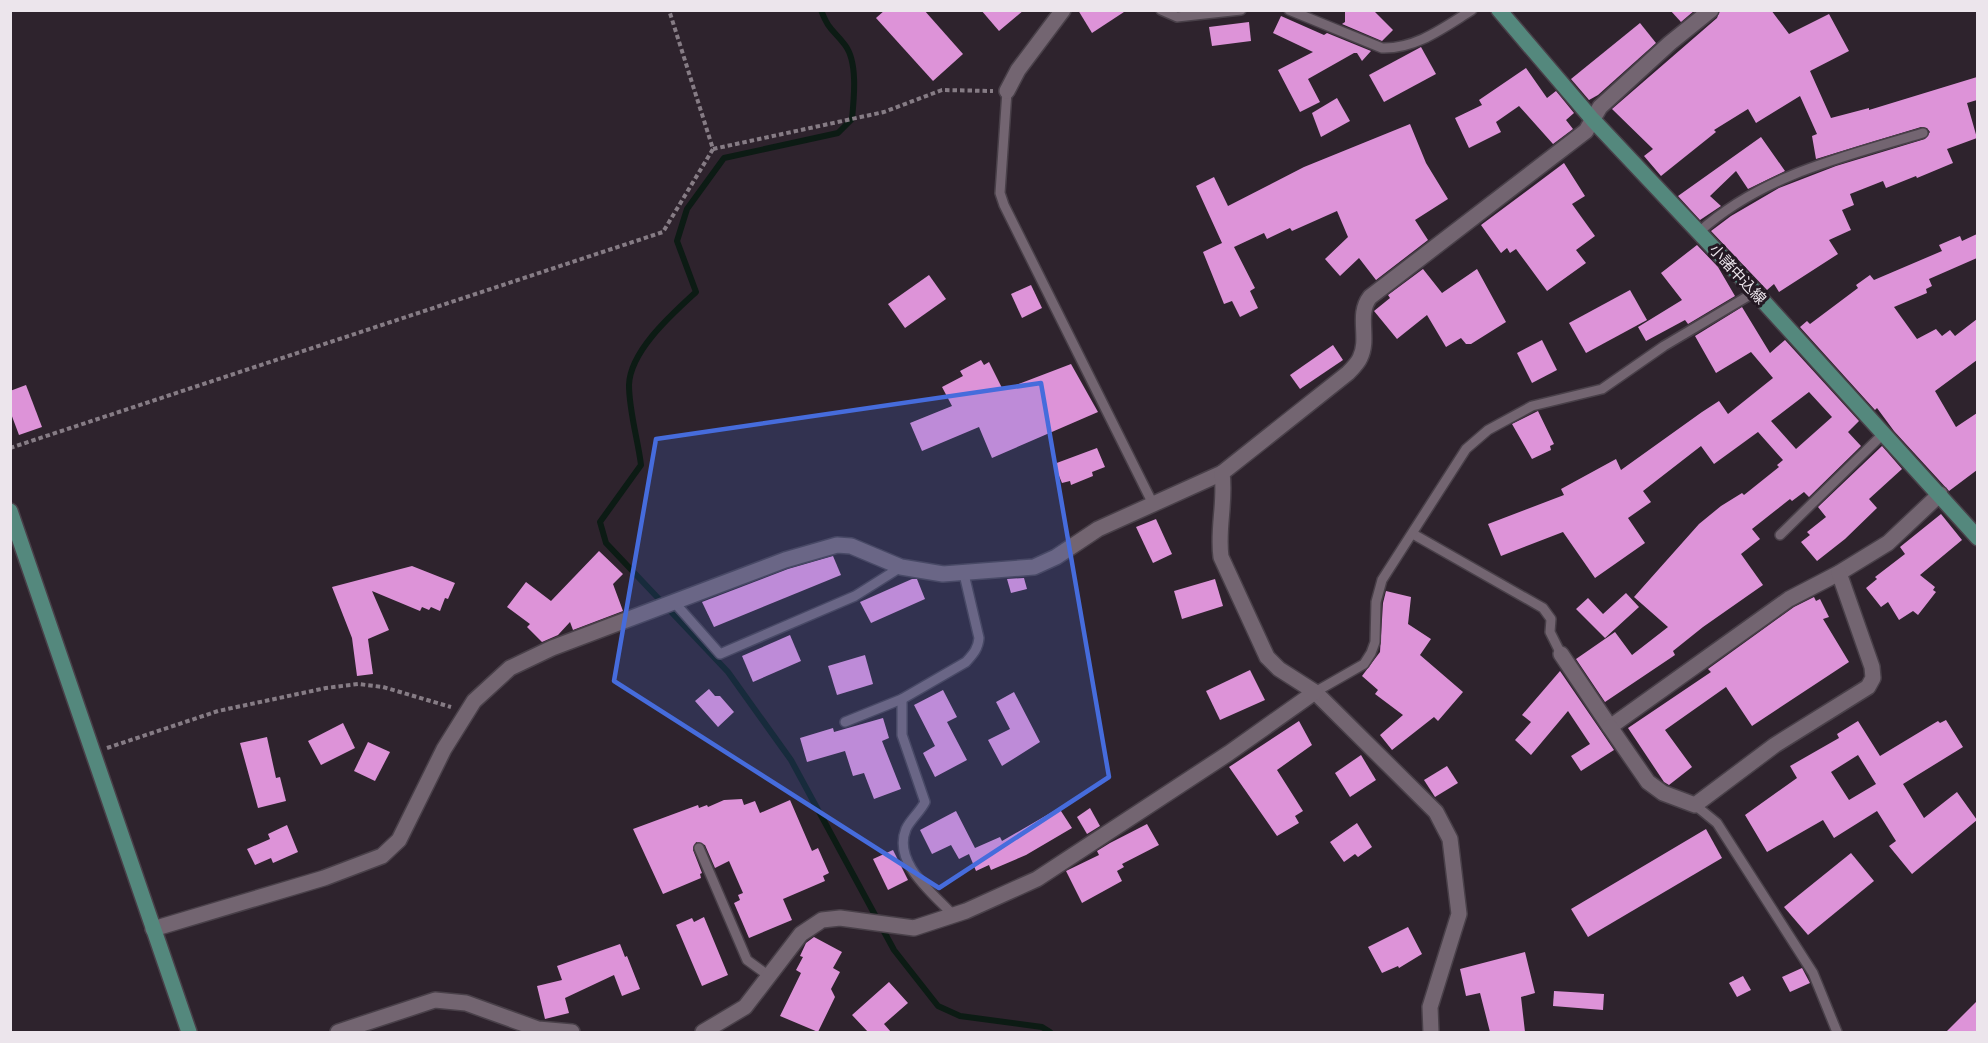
<svg xmlns="http://www.w3.org/2000/svg" width="1988" height="1043" font-family="'Asap Condensed','Noto Sans JP',sans-serif">
<rect width="100%" height="100%" fill="#2e232d"/>
<g fill="none" stroke-linecap="round" stroke-linejoin="round">
<path stroke="#0c1b14" stroke-width="6" d="M 821,10 C 829,31 833,29 845,45 C 858,62 854,98 852,119 L 838,133 L 724,158 L 687,209 L 677,241 L 696,292 C 672,314 630,351 629,385 C 629,411 638,440 641,465 L 600,522 L 606,543 L 728,672 L 791,760 L 894,950 L 938,1006 L 960,1016 L 1042,1027 L 1050,1032"/>
</g>
<g fill="#dd93d8" fill-rule="evenodd">
<path d="M 885,10 L 924,10 L 963,54 L 933,81 L 876,18 Z"/>
<path d="M 981,10 L 1024,10 L 999,31 Z"/>
<path d="M 1078,10 L 1127,10 L 1092,33 Z"/>
<path d="M 1345,10 L 1373,10 L 1393,30 L 1382,41 L 1342,24 L 1345,22 Z"/>
<path d="M 1670,10 L 1695,10 L 1681,22 Z"/>
<path d="M 1720,10 L 1771,10 L 1789,34 L 1829,14 L 1849,51 L 1810,71 L 1831,118 L 1869,108 L 1869,110 L 1977,77 L 1977,100 L 1967,103 L 1977,138 L 1947,149 L 1953,163 L 1917,178 L 1916,176 L 1886,188 L 1883,181 L 1850,194 L 1854,205 L 1842,210 L 1851,230 L 1829,240 L 1838,254 L 1779,292 L 1774,284 L 1767,290 L 1711,231 L 1731,216 L 1779,188 L 1836,166 L 1925,139 L 1930,132 L 1927,128 L 1921,127 L 1816,159 L 1812,136 L 1817,134 L 1800,96 L 1756,123 L 1748,109 L 1714,130 L 1716,132 L 1661,176 L 1644,156 L 1653,149 L 1612,109 L 1717,18 Z"/>
<path d="M 1281,16 L 1324,35 L 1327,33 L 1371,51 L 1362,61 L 1357,53 L 1354,53 L 1308,79 L 1320,102 L 1300,112 L 1278,70 L 1313,52 L 1273,33 Z"/>
<path d="M 1249,22 L 1251,41 L 1212,46 L 1209,27 Z"/>
<path d="M 1640,23 L 1656,43 L 1598,95 L 1589,100 L 1571,79 Z"/>
<path d="M 1421,47 L 1436,74 L 1384,102 L 1369,75 Z"/>
<path d="M 1526,68 L 1547,98 L 1556,91 L 1574,113 L 1566,120 L 1573,129 L 1553,144 L 1519,106 L 1496,122 L 1501,132 L 1469,148 L 1455,118 L 1482,105 L 1479,100 Z"/>
<path d="M 1337,98 L 1350,121 L 1321,137 L 1312,113 Z"/>
<path d="M 1410,124 L 1426,163 L 1448,199 L 1415,220 L 1428,240 L 1376,280 L 1359,258 L 1340,276 L 1325,259 L 1348,237 L 1337,211 L 1292,231 L 1290,228 L 1267,239 L 1264,233 L 1234,247 L 1255,288 L 1250,291 L 1258,308 L 1240,317 L 1232,301 L 1224,304 L 1203,252 L 1222,243 L 1196,186 L 1214,177 L 1228,206 L 1304,167 Z"/>
<path d="M 1761,137 L 1785,171 L 1748,189 L 1736,171 L 1710,196 L 1721,206 L 1700,220 L 1678,196 Z"/>
<path d="M 1564,163 L 1585,196 L 1572,204 L 1595,236 L 1576,250 L 1586,263 L 1547,291 L 1516,249 L 1510,253 L 1507,248 L 1501,253 L 1481,225 Z"/>
<path d="M 1977,234 L 1977,258 L 1929,279 L 1932,286 L 1926,289 L 1927,293 L 1894,307 L 1917,339 L 1936,329 L 1942,336 L 1950,330 L 1955,336 L 1977,319 L 1977,360 L 1935,391 L 1956,427 L 1977,413 L 1977,470 L 1949,491 L 1894,431 L 1877,408 L 1875,410 L 1800,327 L 1807,321 L 1810,324 L 1858,288 L 1856,285 L 1870,275 L 1874,280 L 1942,251 L 1939,245 L 1960,236 L 1962,241 Z"/>
<path d="M 1697,245 L 1718,267 L 1735,296 L 1688,324 L 1685,320 L 1646,341 L 1638,327 L 1682,300 L 1661,273 Z"/>
<path d="M 1423,269 L 1442,293 L 1477,269 L 1506,322 L 1471,344 L 1466,344 L 1461,338 L 1446,347 L 1427,315 L 1397,339 L 1374,311 L 1390,298 L 1388,295 Z"/>
<path d="M 929,275 L 946,299 L 905,328 L 888,304 Z"/>
<path d="M 1031,285 L 1042,308 L 1022,318 L 1011,294 Z"/>
<path d="M 1630,290 L 1647,320 L 1586,353 L 1569,323 Z"/>
<path d="M 1742,307 L 1770,353 L 1785,340 L 1859,421 L 1848,432 L 1861,446 L 1809,497 L 1804,492 L 1792,501 L 1790,499 L 1752,529 L 1760,539 L 1741,554 L 1763,585 L 1703,627 L 1673,651 L 1675,655 L 1605,702 L 1576,659 L 1615,632 L 1632,655 L 1668,627 L 1634,597 L 1699,524 L 1721,506 L 1742,493 L 1744,495 L 1779,467 L 1777,465 L 1783,460 L 1758,432 L 1714,464 L 1701,446 L 1643,491 L 1651,502 L 1628,518 L 1645,543 L 1595,578 L 1563,532 L 1501,556 L 1488,524 L 1564,495 L 1561,489 L 1616,459 L 1621,470 L 1702,412 L 1719,401 L 1728,414 L 1773,378 L 1751,352 L 1716,373 L 1695,336 ZM 1809,392 L 1832,417 L 1796,449 L 1771,421 Z"/>
<path d="M 1542,340 L 1557,370 L 1532,383 L 1517,353 Z"/>
<path d="M 1333,345 L 1343,360 L 1300,389 L 1290,375 Z"/>
<path d="M 981,360 L 984,365 L 989,362 L 1003,390 L 1071,364 L 1098,412 L 992,458 L 979,427 L 922,451 L 910,423 L 952,406 L 942,387 L 963,376 L 960,371 Z"/>
<path d="M 26,385 L 42,427 L 19,435 L 10,411 L 10,391 Z"/>
<path d="M 1538,411 L 1554,444 L 1550,446 L 1551,450 L 1532,459 L 1512,424 Z"/>
<path d="M 1882,446 L 1902,469 L 1869,499 L 1877,508 L 1845,539 L 1817,561 L 1801,542 L 1810,535 L 1807,532 L 1826,517 L 1818,507 Z"/>
<path d="M 1097,448 L 1105,467 L 1092,472 L 1093,476 L 1071,485 L 1070,481 L 1062,483 L 1054,464 Z"/>
<path d="M 1941,514 L 1962,540 L 1920,575 L 1935,587 L 1933,590 L 1936,592 L 1918,615 L 1913,611 L 1899,620 L 1888,602 L 1881,607 L 1866,588 L 1877,579 L 1875,577 L 1905,554 L 1900,547 Z"/>
<path d="M 1156,519 L 1172,554 L 1153,563 L 1136,527 Z"/>
<path d="M 599,551 L 623,574 L 613,584 L 623,611 L 573,630 L 570,622 L 558,635 L 542,642 L 527,627 L 530,624 L 507,607 L 526,582 L 551,601 Z"/>
<path d="M 833,556 L 841,575 L 714,627 L 702,602 L 788,569 Z"/>
<path d="M 412,566 L 455,583 L 448,599 L 445,598 L 440,611 L 431,607 L 429,610 L 422,607 L 420,611 L 372,591 L 389,630 L 368,639 L 373,674 L 357,676 L 352,638 L 332,587 Z"/>
<path d="M 1024,578 L 1027,589 L 1011,593 L 1007,579 Z"/>
<path d="M 912,579 L 917,579 L 925,599 L 871,623 L 860,602 Z"/>
<path d="M 1215,579 L 1223,606 L 1182,619 L 1174,591 Z"/>
<path d="M 1386,591 L 1411,597 L 1408,624 L 1431,639 L 1420,655 L 1463,692 L 1438,721 L 1434,717 L 1392,750 L 1380,735 L 1403,715 L 1375,694 L 1378,690 L 1362,676 L 1380,652 L 1383,603 Z"/>
<path d="M 1626,593 L 1639,607 L 1605,638 L 1576,609 L 1588,598 L 1603,614 Z"/>
<path d="M 1814,597 L 1816,601 L 1820,599 L 1829,617 L 1823,619 L 1849,662 L 1752,726 L 1726,687 L 1665,730 L 1692,767 L 1669,785 L 1664,782 L 1628,728 L 1711,672 L 1708,669 L 1794,607 Z"/>
<path d="M 790,635 L 801,661 L 753,682 L 742,656 Z"/>
<path d="M 865,655 L 873,684 L 837,695 L 828,666 Z"/>
<path d="M 1250,670 L 1265,700 L 1220,720 L 1206,691 Z"/>
<path d="M 1560,671 L 1614,750 L 1581,771 L 1571,756 L 1590,744 L 1568,711 L 1531,755 L 1515,740 L 1531,722 L 1522,715 Z"/>
<path d="M 709,689 L 715,696 L 720,696 L 734,712 L 718,727 L 695,701 Z"/>
<path d="M 943,690 L 957,717 L 947,722 L 967,760 L 935,777 L 923,753 L 935,746 L 914,705 Z"/>
<path d="M 1014,692 L 1040,742 L 1002,766 L 988,740 L 1010,729 L 996,702 Z"/>
<path d="M 883,718 L 889,738 L 882,741 L 901,789 L 874,799 L 864,773 L 853,776 L 845,751 L 807,762 L 800,738 L 833,728 L 834,732 Z"/>
<path d="M 1946,720 L 1963,747 L 1903,784 L 1924,818 L 1957,792 L 1977,820 L 1912,874 L 1889,846 L 1896,841 L 1877,811 L 1834,838 L 1823,820 L 1767,852 L 1745,815 L 1797,778 L 1790,766 L 1839,738 L 1837,734 L 1858,721 L 1880,756 L 1938,721 L 1940,723 ZM 1858,755 L 1876,784 L 1849,800 L 1831,772 Z"/>
<path d="M 1299,721 L 1312,745 L 1277,770 L 1303,811 L 1295,816 L 1299,823 L 1277,836 L 1229,767 Z"/>
<path d="M 343,723 L 355,748 L 321,765 L 308,741 Z"/>
<path d="M 267,737 L 276,778 L 280,777 L 286,801 L 258,808 L 240,743 Z"/>
<path d="M 368,742 L 390,752 L 375,781 L 354,771 Z"/>
<path d="M 1361,755 L 1376,780 L 1350,797 L 1335,773 Z"/>
<path d="M 1447,766 L 1458,783 L 1435,797 L 1424,780 Z"/>
<path d="M 742,799 L 744,805 L 755,801 L 760,813 L 790,800 L 812,851 L 818,848 L 829,873 L 823,876 L 825,881 L 783,899 L 792,920 L 749,938 L 734,903 L 740,900 L 738,895 L 743,893 L 729,861 L 715,868 L 705,845 L 696,842 L 693,850 L 702,873 L 700,874 L 701,878 L 663,894 L 633,829 L 698,805 L 699,808 L 707,805 L 708,807 L 724,800 Z"/>
<path d="M 1059,808 L 1072,828 L 1026,855 L 991,870 L 989,865 L 976,871 L 969,854 L 959,859 L 951,845 L 932,854 L 920,830 L 956,811 L 975,848 L 1000,837 L 1002,841 Z"/>
<path d="M 1090,808 L 1100,826 L 1087,834 L 1077,817 Z"/>
<path d="M 1357,823 L 1372,847 L 1358,857 L 1355,854 L 1344,862 L 1330,842 Z"/>
<path d="M 1147,824 L 1159,845 L 1122,864 L 1124,867 L 1117,871 L 1122,881 L 1082,903 L 1066,871 L 1099,855 L 1097,851 L 1110,843 Z"/>
<path d="M 287,825 L 298,852 L 273,863 L 271,858 L 255,865 L 247,849 L 270,839 L 268,834 Z"/>
<path d="M 1706,829 L 1722,858 L 1588,937 L 1571,909 Z"/>
<path d="M 893,850 L 908,880 L 888,890 L 873,859 Z"/>
<path d="M 1851,853 L 1874,881 L 1808,935 L 1784,907 Z"/>
<path d="M 704,917 L 728,975 L 702,986 L 676,925 L 692,918 L 694,922 Z"/>
<path d="M 1408,927 L 1422,954 L 1399,968 L 1398,966 L 1382,973 L 1368,947 Z"/>
<path d="M 814,937 L 842,952 L 833,968 L 840,972 L 831,989 L 835,997 L 818,1032 L 780,1016 L 801,973 L 796,970 L 803,957 L 800,956 L 806,943 Z"/>
<path d="M 620,944 L 625,957 L 627,956 L 640,989 L 622,996 L 614,975 L 565,998 L 569,1013 L 545,1019 L 537,986 L 562,980 L 557,966 Z"/>
<path d="M 1525,952 L 1535,993 L 1521,997 L 1525,1032 L 1490,1032 L 1480,993 L 1466,996 L 1460,969 Z"/>
<path d="M 1802,968 L 1810,983 L 1790,992 L 1782,977 Z"/>
<path d="M 1743,976 L 1751,990 L 1737,997 L 1729,983 Z"/>
<path d="M 889,982 L 908,1003 L 884,1024 L 891,1032 L 868,1032 L 852,1015 Z"/>
<path d="M 1554,991 L 1604,994 L 1603,1010 L 1553,1006 Z"/>
<path d="M 1977,1001 L 1977,1032 L 1946,1032 Z"/>
</g>
<g fill="none" stroke-linecap="round" stroke-linejoin="round">
<g stroke="#494049" stroke-width="12">
<g id="lane">
<path d="M 1161,10 L 1177,17 L 1241,10"/>
<path d="M 1289,10 L 1382,48 C 1416,49 1443,28 1472,10"/>
<path d="M 1007,91 L 1000,193 L 1004,205 L 1153,504"/>
<path d="M 1699,232 C 1762,175 1843,157 1923,133"/>
<path d="M 1413,534 L 1543,608 L 1551,619 L 1550,632 L 1561,654"/>
<path d="M 1780,535 L 1884,433"/>
<path d="M 674,602 L 720,654 L 855,596 L 901,567"/>
<path d="M 1315,692 L 1364,664 L 1371,653 L 1375,642 L 1376,602 L 1382,580 L 1466,449 L 1488,430 L 1532,406 L 1602,389 L 1664,346 L 1755,292"/>
<path d="M 902,699 L 902,735 L 925,802 C 920,812 910,820 906,829 C 892,863 934,894 953,915"/>
<path d="M 845,722 L 902,699 L 966,662 C 973,654 978,649 979,638 L 964,574"/>
<path d="M 1695,805 L 1717,823 L 1813,973 L 1837,1032"/>
<path d="M 699,848 L 747,960 L 769,976"/>
</g>
</g>
<g stroke="#494049" stroke-width="18">
<g id="street">
<path d="M 1007,91 L 1018,70 L 1063,10"/>
<path d="M 1561,654 L 1610,727 L 1789,599 L 1839,573 L 1888,543 L 1940,494"/>
<path d="M 1315,692 L 1436,812 L 1450,839 L 1459,914 L 1430,1007 L 1431,1032"/>
<path d="M 1610,727 L 1648,782 L 1663,793 L 1695,805 L 1775,745 L 1868,687 L 1873,678 L 1872,667 L 1839,573"/>
<path d="M 153,929 L 324,878 L 382,856 L 399,840 L 444,749 L 474,701 L 510,668 L 552,648 L 785,560 L 837,545 L 851,546 L 901,567 L 943,574 L 1034,567 L 1056,557 L 1098,529 L 1222,473"/>
<path d="M 338,1032 L 435,1000 L 466,1003 L 538,1029 L 572,1032"/>
<path d="M 703,1032 L 745,1007 L 801,934 L 822,920 L 840,918 L 914,928 L 966,911 L 1037,879 L 1229,753 L 1315,692 L 1279,669 L 1267,657 L 1221,557 C 1217,529 1226,501 1222,473 L 1348,373 C 1352,369 1358,363 1360,358 C 1370,338 1356,315 1370,297 L 1586,131 L 1600,107 L 1670,43 L 1711,10"/>
</g>
</g>
<g stroke="#494049" stroke-width="18">
<g id="secondary">
<path d="M 1499,10 L 1593,120 L 1755,292 L 1978,538"/>
<path d="M 10,511 L 189,1032"/>
</g>
</g>
<g stroke="#867c85" stroke-width="4" stroke-dasharray="4.5 3" stroke-linecap="butt">
<path d="M 713,149 L 884,112 L 942,90 L 993,91"/>
<path d="M 10,448 L 663,232 L 713,149 L 669,10"/>
<path d="M 107,748 L 218,711 L 326,688 L 358,684 L 383,687 L 451,707"/>
</g>
<use href="#lane" stroke="#736571" stroke-width="9"/>
<use href="#street" stroke="#736571" stroke-width="15"/>
<use href="#secondary" stroke="#54887d" stroke-width="15"/>
</g>
<path fill="#466cdc" fill-opacity="0.2" stroke="#466cdc" stroke-width="4.5" stroke-linejoin="round" d="M 1041,383 L 1109,777 L 939,888 L 614,681 L 656,439 Z"/>
<g text-anchor="middle" dominant-baseline="central" stroke-width="6" stroke-linejoin="round" paint-order="stroke">
<g font-size="15" fill="#ece5ec" stroke="#241923">
<text transform="translate(1738 274) rotate(47)">小諸中込線</text>
</g>
</g>
<rect width="1988" height="1043" fill="none" stroke="#ece5ec" stroke-width="24"/>
</svg>
